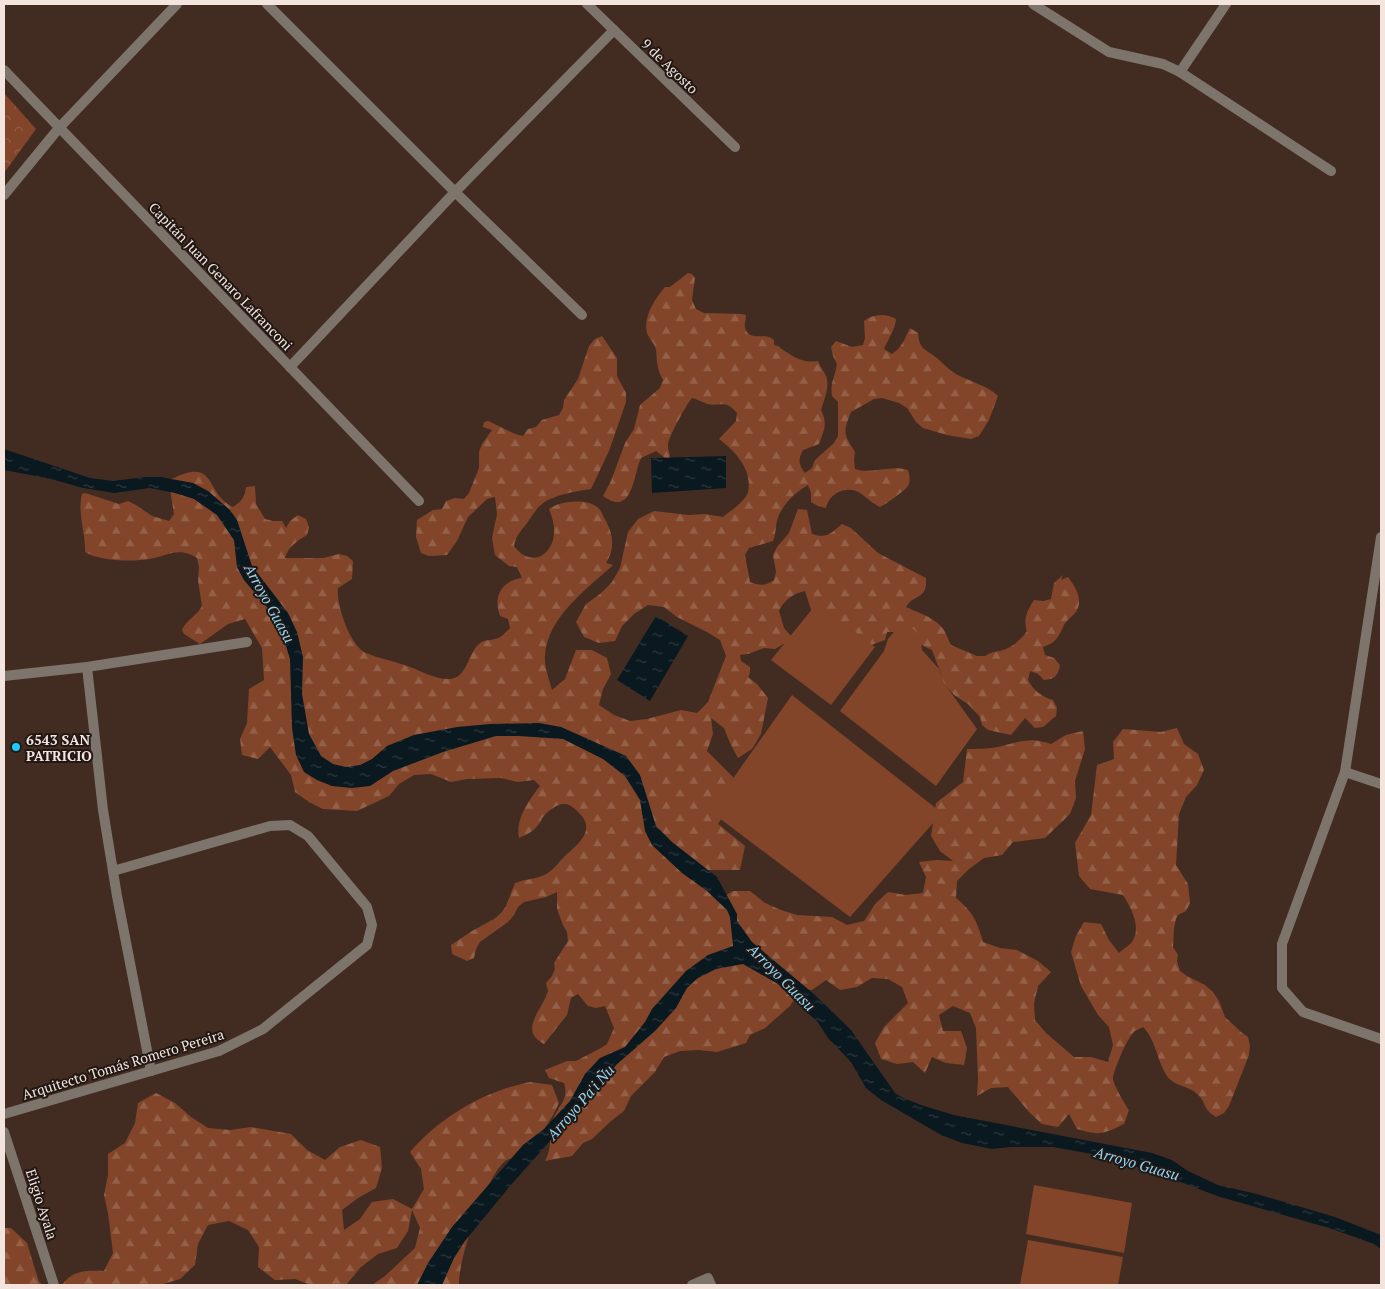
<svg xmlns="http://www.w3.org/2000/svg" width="1385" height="1289" font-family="'PT Serif',serif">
<defs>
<pattern id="forest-firs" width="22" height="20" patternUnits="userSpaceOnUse" patternTransform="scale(1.25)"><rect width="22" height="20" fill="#824529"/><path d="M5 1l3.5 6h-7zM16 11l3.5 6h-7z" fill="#946048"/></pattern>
<pattern id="park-crowns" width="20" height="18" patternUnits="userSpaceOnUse" patternTransform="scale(1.25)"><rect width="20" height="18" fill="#824529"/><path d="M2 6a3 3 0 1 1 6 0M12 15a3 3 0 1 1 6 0" fill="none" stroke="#946048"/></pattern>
<pattern id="water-ripples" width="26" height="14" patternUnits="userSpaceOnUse" patternTransform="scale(1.25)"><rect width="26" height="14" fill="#0a181f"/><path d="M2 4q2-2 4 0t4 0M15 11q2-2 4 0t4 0" fill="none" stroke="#2e393f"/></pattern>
</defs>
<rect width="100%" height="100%" fill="#422c22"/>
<g fill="url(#forest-firs)">
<path d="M 688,273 L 692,274 L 695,278 L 692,300 L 696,309 L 704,313 L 742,314 L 746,315 C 746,320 744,324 745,328 C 750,343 765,331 774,340 L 774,345 L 778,346 C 790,355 802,364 818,361 C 820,367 824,371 826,376 C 830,387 824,400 821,410 C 828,424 824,430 819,444 L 803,450 C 798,459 798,464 805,473 L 812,468 L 815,460 L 834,443 L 838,436 L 838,402 L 832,396 C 830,382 835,377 837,364 L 833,356 L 831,347 L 836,341 L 852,347 L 863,345 L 865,338 L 864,321 C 874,314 885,313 896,319 C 895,330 888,339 884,349 L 892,354 C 903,347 904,339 910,328 L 918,333 C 919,350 926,349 938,359 C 944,364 949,370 956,374 C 970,382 987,385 998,396 L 989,420 L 979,436 L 971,439 L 947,435 L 923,428 L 916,422 L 907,408 L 899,403 L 882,398 L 874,399 L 851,412 C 843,433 843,433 855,452 L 854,460 L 855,469 C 872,475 890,464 908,470 C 913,487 906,488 894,498 C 889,501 886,504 880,507 C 872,503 867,498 860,493 C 847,485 829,493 826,508 L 818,506 L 811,502 L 811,493 L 808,485 C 795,492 780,507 777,521 C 775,529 776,534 773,541 L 749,548 L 745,555 L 750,582 C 760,586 765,586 774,580 L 776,572 L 773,555 L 777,547 L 789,533 L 798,509 L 807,510 L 812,534 C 827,539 831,533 842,524 L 851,528 L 878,553 L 926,578 C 928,600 913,594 906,607 C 919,613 936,618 944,630 C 947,635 948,640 951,645 L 977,656 L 985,656 C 991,652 994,652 1000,651 C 1011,648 1021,640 1027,631 C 1023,619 1027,611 1034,600 L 1043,601 L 1051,599 L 1054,583 L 1063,575 L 1061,580 L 1068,577 C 1075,586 1083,599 1077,610 C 1074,616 1067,619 1064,625 C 1059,636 1056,643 1043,647 L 1045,655 L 1054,658 L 1060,665 C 1058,676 1055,679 1044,680 L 1038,674 L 1030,671 L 1028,680 C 1033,690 1042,697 1053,700 L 1057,708 L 1056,716 L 1043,727 L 1035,728 L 1025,718 L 1011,735 L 988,730 L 982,725 L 980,717 L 968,704 L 954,695 L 942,682 L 941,674 L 932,650 L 895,632 L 887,632 L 885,640 L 852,652 L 813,616 L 805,591 C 794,593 784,600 779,611 L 784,628 L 791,636 L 790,640 L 775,649 L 764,648 L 748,654 L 740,655 L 741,661 L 750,667 L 750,673 L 748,677 L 757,684 L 768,698 L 761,734 L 752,749 L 738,758 L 730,743 L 724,728 L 711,718 L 713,734 L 707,751 L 733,777 C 732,797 729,807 718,824 L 745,846 L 740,870 L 708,870 L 718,900 L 733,891 L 750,891 L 765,903 L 781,910 L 797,915 L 832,917 L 847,925 L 864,921 L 875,904 L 888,892 L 906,895 L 923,893 L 926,877 L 919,862 L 936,860 L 953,861 L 940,851 L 931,836 L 936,803 L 963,782 L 967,749 C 978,749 990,749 1002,746 C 1024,741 1029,737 1051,744 L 1066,735 L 1083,731 L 1085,749 L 1075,781 L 1076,798 L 1070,814 L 1045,838 L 1013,842 L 1002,855 L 984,858 L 969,869 L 957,881 L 956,898 C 973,912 977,921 983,942 L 1000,948 L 1017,950 L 1038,961 L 1051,972 L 1038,986 L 1034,1003 L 1035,1020 L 1046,1033 L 1074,1057 L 1091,1057 L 1108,1062 L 1113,1045 L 1109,1027 L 1098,1015 L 1081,986 L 1071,952 L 1076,936 L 1084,922 L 1101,924 L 1109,940 L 1119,953 C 1123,949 1129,946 1132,942 C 1142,927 1131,908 1123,895 L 1090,889 L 1079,876 L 1075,843 L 1091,815 L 1097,765 L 1114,759 L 1113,742 L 1123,729 L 1161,732 L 1177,728 L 1184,744 L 1198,754 L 1204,770 L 1197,785 L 1186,797 L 1179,814 L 1176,865 L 1188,884 L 1190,903 L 1186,911 L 1178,915 L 1176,919 L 1174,928 L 1173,947 L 1178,955 L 1177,961 L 1180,971 L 1187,976 L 1205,985 L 1213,992 L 1219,1001 L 1225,1017 L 1241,1032 L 1248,1037 L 1250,1046 L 1249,1055 L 1229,1106 L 1224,1113 L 1216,1117 C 1201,1108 1207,1102 1197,1094 C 1188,1085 1175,1087 1167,1076 C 1157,1061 1156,1040 1143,1027 C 1140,1029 1135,1030 1133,1033 C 1127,1039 1113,1071 1113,1079 C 1114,1086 1125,1104 1129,1110 L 1124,1124 C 1104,1134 1099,1136 1077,1129 L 1069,1114 L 1058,1127 L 1042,1124 L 1029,1112 L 1008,1087 L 991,1088 L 977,1096 L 978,1079 L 976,1028 L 970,1013 L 953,1006 L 939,1015 L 943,1031 L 961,1031 L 967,1048 L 964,1065 L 946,1063 L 932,1057 L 925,1073 L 913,1062 L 897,1064 L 881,1059 L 875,1043 L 884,1027 L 908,1003 L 902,987 L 888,979 L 872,978 L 857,987 L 840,990 L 826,980 L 812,990 L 796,990 L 795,998 L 790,1006 L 765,1028 L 750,1035 L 746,1043 L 717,1052 L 699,1050 L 680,1051 L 664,1057 L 655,1072 L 631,1096 L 624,1111 L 611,1121 L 592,1139 L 583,1143 L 572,1156 L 545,1161 C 553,1146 548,1139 552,1123 C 556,1107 570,1101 564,1083 L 549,1078 L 545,1070 L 567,1061 L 576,1061 L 601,1048 L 607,1044 L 614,1028 L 605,1006 L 596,1008 L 588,1006 L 578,994 L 571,998 L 567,1015 L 544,1044 C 518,1030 542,1011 548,991 L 546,983 L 552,976 L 555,969 L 554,963 L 568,941 L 567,932 L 563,925 L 557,909 L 557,892 L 546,897 L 524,902 L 518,907 L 514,915 L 508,922 L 480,942 L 476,949 L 474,958 L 467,961 L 452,954 L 451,945 L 472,931 L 494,919 L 501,913 L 506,906 L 515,883 C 525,879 539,879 548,873 C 554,869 559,862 564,857 C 575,846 595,833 582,816 C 577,811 571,803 563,804 C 557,804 548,811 544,816 C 541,818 541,823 538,825 C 533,832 526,835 519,838 C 515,820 529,800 540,786 L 534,780 L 518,782 L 501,778 L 467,779 L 451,782 L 431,774 L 414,775 L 399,784 L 389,796 L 357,811 L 323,809 L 309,802 L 295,792 L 291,775 L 270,747 L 258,759 L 242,755 L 240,739 L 247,723 L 249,689 L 264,680 L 262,648 L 245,619 L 228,624 L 200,644 L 184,634 L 182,630 C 186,620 197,616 202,606 L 198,581 L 199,567 L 197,558 C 178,546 167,556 149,559 C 132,562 99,561 85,552 C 86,533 77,513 82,494 L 85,493 L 119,504 L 128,501 L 136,505 L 152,516 L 169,521 L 174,514 L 170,489 L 170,480 C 218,455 204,494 233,507 C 242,501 245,497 246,487 L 255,486 L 256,504 L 265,519 L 273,521 L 282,521 L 286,528 L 290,521 L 298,515 L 306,519 L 309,527 L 307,535 C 297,541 288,547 285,558 L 323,558 L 339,554 L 347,556 L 353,561 L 352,579 L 338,588 C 336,605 350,646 366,653 C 380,659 395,661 410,667 C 421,671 437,680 450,679 C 467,678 468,654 478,645 C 484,639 488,641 495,639 C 501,638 506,632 510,628 L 508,619 L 500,616 C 493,597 501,581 522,578 L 517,567 L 509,566 L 495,555 L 492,538 L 497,514 L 495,497 L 487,499 L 468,517 L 457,541 L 447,555 L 429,556 L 421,553 L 416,537 L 417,520 L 433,510 L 442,509 L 446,501 L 455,498 L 464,499 L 469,493 L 479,468 L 479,452 L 482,444 L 492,430 L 483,427 L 484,422 L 488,421 C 498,425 512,434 523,436 L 528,429 L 536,427 L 542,420 L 559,415 L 563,408 L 564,400 L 578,379 L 589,346 L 595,339 L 602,336 L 617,358 L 617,376 L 626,393 L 626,402 L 609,451 L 591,489 C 577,491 553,495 542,504 C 536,509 532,516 527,523 C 521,531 516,535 514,546 C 526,563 546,562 553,540 C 556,530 553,519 549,509 C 559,501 586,498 597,507 C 600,509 602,513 603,516 C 613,532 616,547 606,563 L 613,565 C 587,589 547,617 545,656 C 544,666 549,679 552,690 L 565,679 L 576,650 L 592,650 L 607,658 L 611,674 L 603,689 L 599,705 L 614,715 L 630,721 L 647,719 L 681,710 L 697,713 L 708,702 L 726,656 L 720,640 L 707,632 L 677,617 L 664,607 L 648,605 L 634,614 L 622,626 L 615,641 L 599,643 L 584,637 L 576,622 L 586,604 L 600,594 L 612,582 L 620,568 L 628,532 L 638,519 L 654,511 L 689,515 L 705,514 L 723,517 C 730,511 745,502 748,492 C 753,470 735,451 719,439 L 736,421 L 737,413 C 725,399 721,407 707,404 C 702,402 697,399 692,398 C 687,403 667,440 668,445 C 668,453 671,451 669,461 L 656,451 L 641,458 C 633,475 633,518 603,496 L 611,481 L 625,443 L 634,429 L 640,405 L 660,388 L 663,380 C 657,370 657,361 656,350 C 655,343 649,339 647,333 C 643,316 655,299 665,287 L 670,287 Z"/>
<path d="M 531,1082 L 552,1085 L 559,1103 C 552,1119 543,1131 532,1145 C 530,1147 528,1152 525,1154 C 519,1158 510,1157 504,1162 C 485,1180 458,1259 459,1285 L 372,1285 L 385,1276 L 415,1248 L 420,1228 L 412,1210 L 408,1231 L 397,1248 L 378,1254 L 361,1267 L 346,1285 L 311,1285 L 295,1279 L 275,1280 L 258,1267 L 259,1247 L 248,1230 L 229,1221 L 208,1225 L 198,1244 L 195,1265 L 180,1279 L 160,1285 L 62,1285 C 72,1270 87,1270 104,1271 L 113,1253 L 108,1213 L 104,1195 L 108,1175 L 108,1154 L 125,1143 L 135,1123 L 138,1103 L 156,1093 L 175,1103 L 191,1117 L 208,1128 L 230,1130 L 251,1127 L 291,1134 L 307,1150 L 325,1160 L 340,1147 L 361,1140 L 380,1147 L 382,1168 L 376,1188 L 358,1198 L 342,1210 L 344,1230 L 360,1219 L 372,1202 L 393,1199 L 412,1209 L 424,1189 L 421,1169 L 410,1152 C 440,1117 486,1090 531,1082 Z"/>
<path d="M 4,1228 L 11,1228 L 27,1243 L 39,1282 L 43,1285 L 4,1285 Z"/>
</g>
<path fill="url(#park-crowns)" d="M 4,93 L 36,129 L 4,173 Z"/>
<g fill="#824529">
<path d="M 817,603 L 875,647 L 831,705 L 771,660 Z"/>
<path d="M 906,623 L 920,635 L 922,650 L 939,669 L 944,683 L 977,729 L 936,786 L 840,711 L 884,651 L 888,639 L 898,627 Z"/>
<path d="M 792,695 L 942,813 L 850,917 L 710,811 Z"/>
<path d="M 1034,1185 L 1132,1203 L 1124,1253 L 1026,1234 Z"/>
<path d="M 1028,1240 L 1123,1257 L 1118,1285 L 1020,1285 Z"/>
</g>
<g fill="url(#water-ripples)">
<path d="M 4,449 L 90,478 L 113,481 L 144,477 L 161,477 L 193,483 L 208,491 L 230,510 L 237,520 L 252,566 L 288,613 L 297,632 L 303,657 L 302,694 L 309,734 L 321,756 L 333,764 L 346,767 L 360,765 L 372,759 L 387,746 L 414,735 L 457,727 L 490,724 L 539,723 L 561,727 L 626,756 L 640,775 L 656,826 L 672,842 L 717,877 L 737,914 L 737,921 L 752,942 L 815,995 L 851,1030 L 895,1093 L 903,1098 L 924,1106 L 954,1115 L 1152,1153 L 1172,1160 L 1188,1171 L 1218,1185 L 1257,1194 L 1335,1217 L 1381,1235 L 1381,1249 L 1374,1244 L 1329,1228 L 1217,1196 L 1165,1176 L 1103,1156 L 1053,1147 L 1011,1147 L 992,1149 L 962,1143 L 941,1135 L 881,1100 L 866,1088 L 851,1062 L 828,1038 L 817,1021 L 805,1011 L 778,984 L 743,964 L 716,969 L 698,978 L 687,988 L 676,1008 L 655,1031 L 616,1065 L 593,1097 L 573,1115 L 510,1186 L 465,1241 L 454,1258 L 442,1285 L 417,1285 L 428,1263 L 452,1227 L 523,1145 L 544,1129 L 570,1101 L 585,1074 L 600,1058 L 625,1047 L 645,1022 L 652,1009 L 686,971 L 708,955 L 733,946 L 730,917 L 727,910 L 707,891 L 682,873 L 652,845 L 645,831 L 640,800 L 625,776 L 603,759 L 563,739 L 519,736 L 496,736 L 443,752 L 393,771 L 370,786 L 352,788 L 332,786 L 317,780 L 304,772 L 296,755 L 292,728 L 290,659 L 282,633 L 276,618 L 244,580 L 237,567 L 234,540 L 217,515 L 194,499 L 175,493 L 150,488 L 114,493 L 83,488 L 51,479 L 4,470 Z"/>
<path d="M 726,456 L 726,488 L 652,493 L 651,458 Z"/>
<path d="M 656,616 L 688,636 L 650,701 L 617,680 Z"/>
</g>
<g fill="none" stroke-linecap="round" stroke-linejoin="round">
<g stroke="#7d746c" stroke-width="10">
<path d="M 267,4 L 455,192 L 582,315"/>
<path d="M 587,4 L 735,147"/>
<path d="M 1033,4 L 1109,52 L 1163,64 L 1180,72 L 1331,171"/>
<path d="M 4,70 L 419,501"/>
<path d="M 1180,72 L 1226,4"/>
<path d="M 290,367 L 455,192 L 614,30"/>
<path d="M 1381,537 L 1345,772 L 1282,944 L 1282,988 L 1303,1012 L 1381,1039"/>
<path d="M 87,667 L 103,810 L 117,896 L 151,1071"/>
<path d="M 4,676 L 87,667 L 247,642"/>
<path d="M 1345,772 L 1381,784"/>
<path d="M 4,1114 L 219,1051 L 263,1029 L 367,945 L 372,925 L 367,907 L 308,836 L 290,825 L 270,826 L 113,871"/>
<path d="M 692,1285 L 708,1278 L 711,1285"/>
</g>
<g stroke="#7d746c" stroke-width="10">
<path d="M 4,195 L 59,128 L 177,4"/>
<path d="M 4,1132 L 54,1285"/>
</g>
</g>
<circle fill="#1acafc" stroke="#211713" stroke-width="2" cx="16" cy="747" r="5"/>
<g text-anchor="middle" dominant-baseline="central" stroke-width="4" stroke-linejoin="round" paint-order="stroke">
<g font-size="14" fill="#f3e4de" stroke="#211713">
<text transform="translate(670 66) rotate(44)">9 de Agosto</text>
<text transform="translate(221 276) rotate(46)">Capitán Juan Genaro Lafranconi</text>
<text transform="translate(123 1064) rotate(-17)">Arquitecto Tomás Romero Pereira</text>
<text transform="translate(42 1204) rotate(72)">Eligio Ayala</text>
</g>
<g font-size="14" font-weight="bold" fill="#f3e4de" stroke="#211713" text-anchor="start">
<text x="26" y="739">6543 SAN<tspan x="26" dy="16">PATRICIO</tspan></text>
</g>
<g font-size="15" font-style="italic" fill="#8dd7f9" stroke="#211713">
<text transform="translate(270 603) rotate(61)">Arroyo Guasu</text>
<text transform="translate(782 977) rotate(45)">Arroyo Guasu</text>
<text transform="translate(580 1102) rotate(-49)">Arroyo Pa'i Ñu</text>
<text transform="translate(1137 1163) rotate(16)">Arroyo Guasu</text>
</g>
</g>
<rect width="1385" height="1289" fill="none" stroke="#f3e4de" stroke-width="10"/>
</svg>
